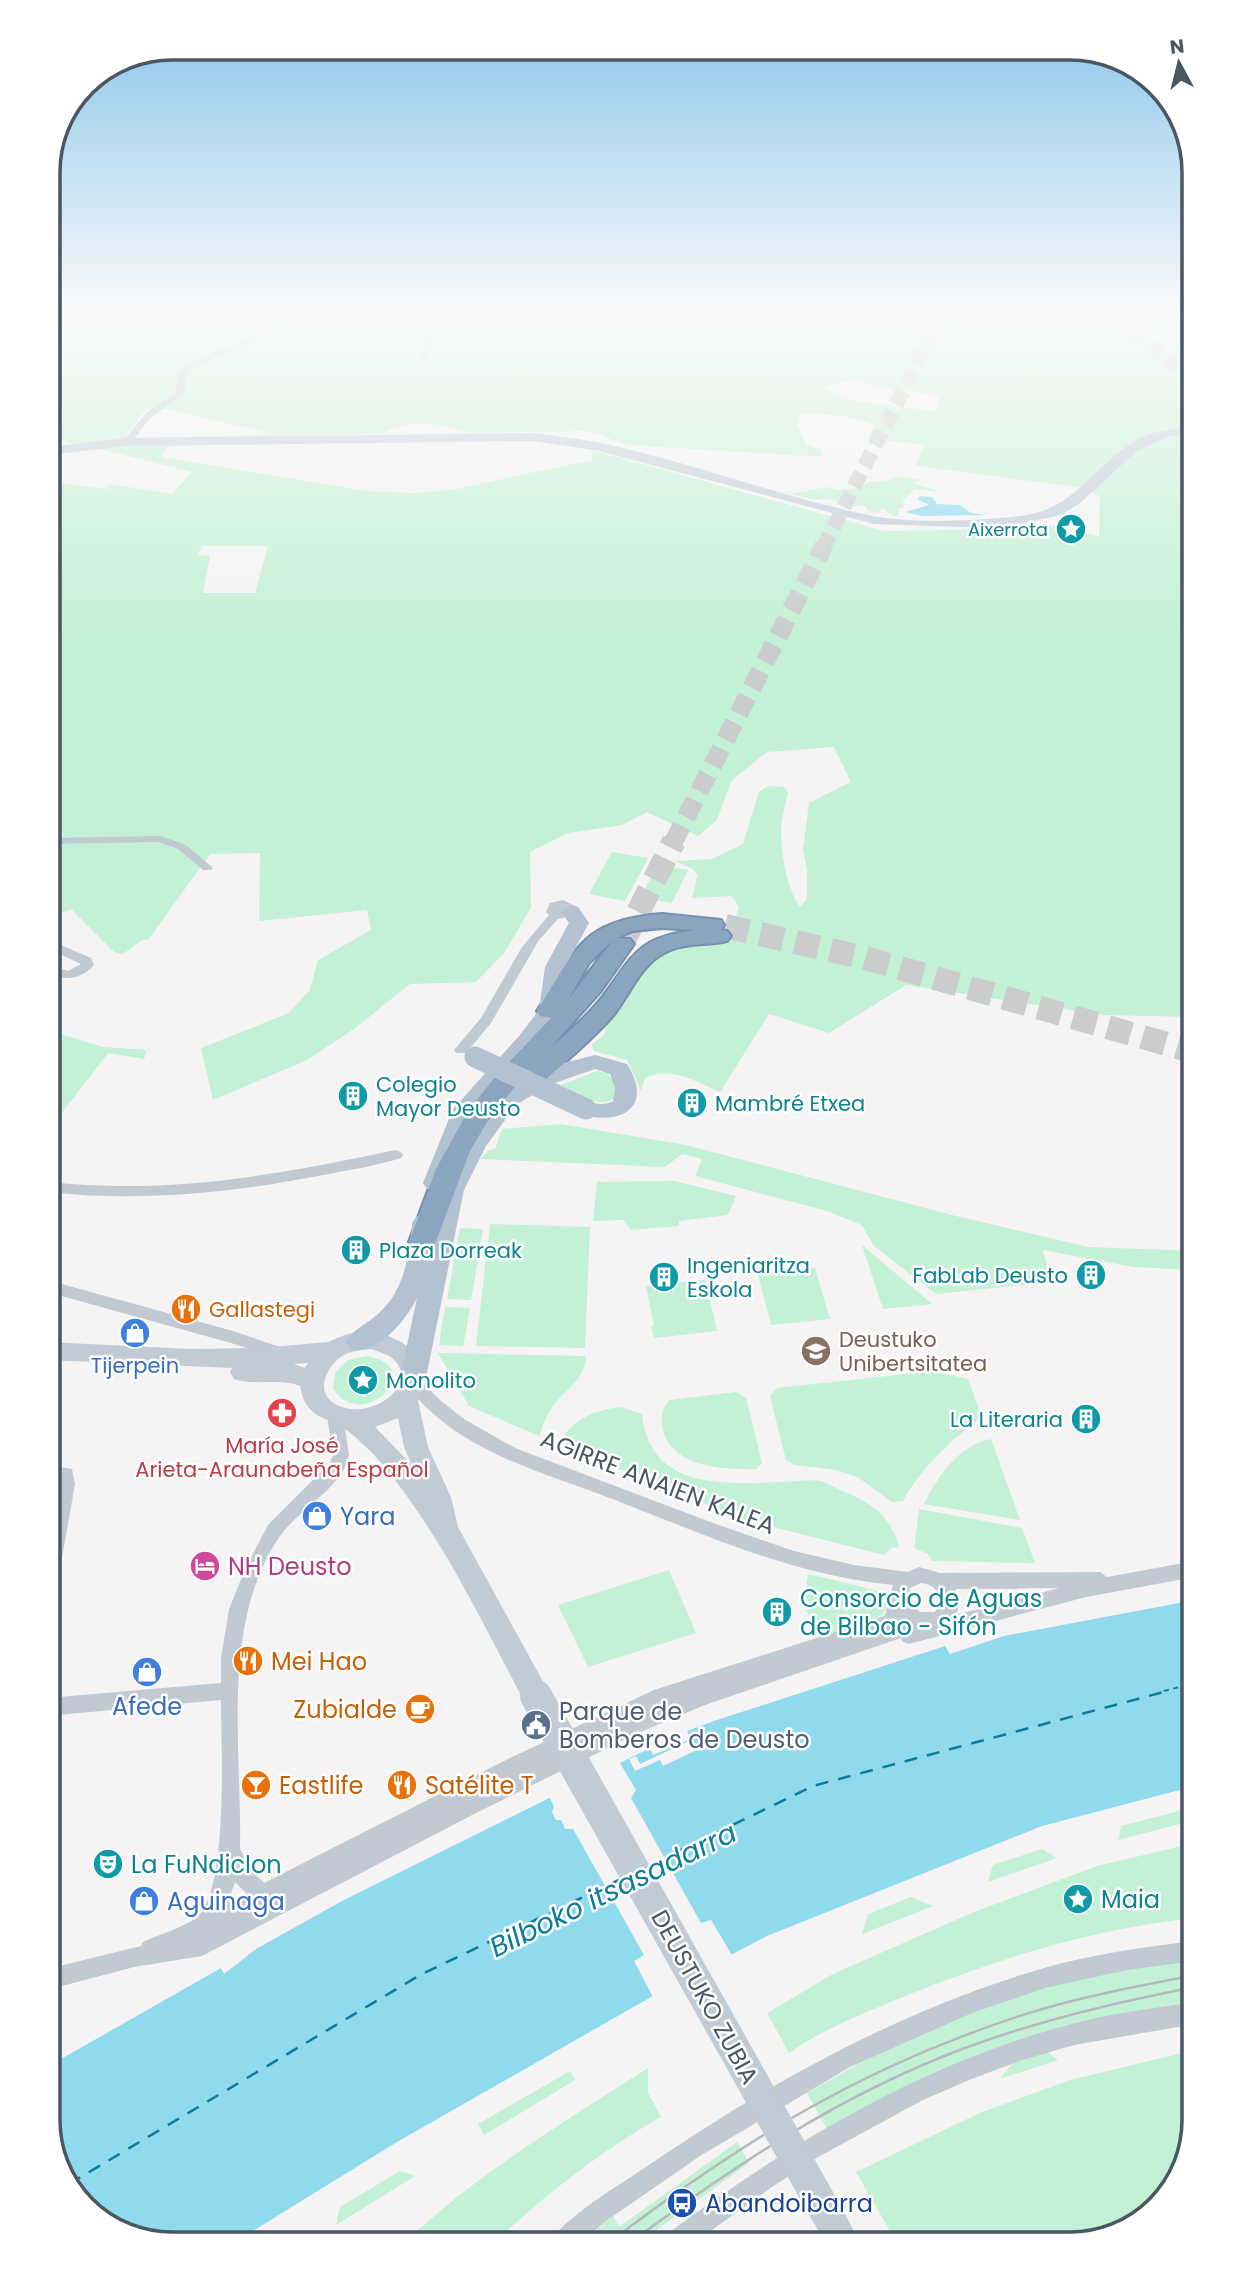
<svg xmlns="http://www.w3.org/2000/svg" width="1242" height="2292" font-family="Poppins,sans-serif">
<rect width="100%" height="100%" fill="#f5f3f3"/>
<g fill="#c3f1d5" fill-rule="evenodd">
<path d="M 47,314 L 1195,314 L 1195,1017 L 1104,1015 L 906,985 L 829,1033 L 769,1014 L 720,1092 C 695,1081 672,1066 645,1078 L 641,1091 L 627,1060 L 594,1051 L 592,1044 L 604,1035 L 608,1021 L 653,959 L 667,950 L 729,936 L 739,908 L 732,896 L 692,898 L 698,875 L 693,869 L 675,861 L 712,859 L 743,844 L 759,792 L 768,786 L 784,787 L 788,793 C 785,805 781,819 781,832 C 781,854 787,889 800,907 L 807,899 L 807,870 L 803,850 L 809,803 L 851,782 L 834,747 L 767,752 L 731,781 L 717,820 L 698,836 L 647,812 L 622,825 L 568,833 L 530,852 L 531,907 L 505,952 L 476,982 L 410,984 L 354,1029 L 307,1060 L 213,1100 L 201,1048 L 289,1013 L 310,990 L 318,960 L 371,930 L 367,910 L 259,921 L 260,853 L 210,854 L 148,940 L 142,940 L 123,954 L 114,952 L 71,909 L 47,919 L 47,481 L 106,489 L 110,484 L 172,494 L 192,472 L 99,449 C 80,452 66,438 47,435 ZM 851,380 L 886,389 L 940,396 L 935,411 L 854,401 L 825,387 ZM 146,409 L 165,409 L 279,435 L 124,438 ZM 801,413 L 842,416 L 875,425 L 868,438 L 925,445 L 915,466 L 1078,487 L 1100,496 L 1099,536 L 1049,525 L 1018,529 L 884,531 L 592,450 L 592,460 L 451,490 L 414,493 L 366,491 L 162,457 L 168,446 L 276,444 L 283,436 L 380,434 C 408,419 440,422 470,433 L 588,431 L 628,445 L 821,457 L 821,450 L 806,445 L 797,423 ZM 202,546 L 268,546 L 255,593 L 203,593 L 210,556 L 197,555 Z"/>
<path d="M 896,476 L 922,480 L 912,483 L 942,492 L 915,489 L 903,500 L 904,507 L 898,509 L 899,514 L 894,517 L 883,508 L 878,513 L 868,510 L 864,505 C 852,508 841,508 832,499 L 815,500 L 782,492 L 797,493 L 826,487 L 840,490 L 862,487 L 868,482 L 889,481 Z"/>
<path d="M 612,852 L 648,858 L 625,901 L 589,894 Z"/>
<path d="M 657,865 L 688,870 L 672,903 L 641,897 Z"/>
<path d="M 47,1030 L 103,1047 L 147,1050 L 144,1059 L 108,1053 L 47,1132 Z"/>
<path d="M 597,1071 L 607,1073 L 614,1083 L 616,1097 C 598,1111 578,1094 561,1085 Z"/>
<path d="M 561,1124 L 686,1145 L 956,1216 L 1088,1247 L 1195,1251 L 1195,1270 L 1133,1267 L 1043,1250 L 1051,1282 L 936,1294 L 874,1246 L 862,1225 L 827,1211 L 695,1176 L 702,1159 L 682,1154 L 665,1167 L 480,1159 L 489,1150 L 495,1149 L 502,1129 Z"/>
<path d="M 674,1181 L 736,1196 L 728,1215 L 679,1221 L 679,1226 L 631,1230 L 623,1220 L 593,1221 L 597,1182 Z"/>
<path d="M 490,1224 L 590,1227 L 585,1348 L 476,1346 Z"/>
<path d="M 460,1228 L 483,1229 L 471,1300 L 447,1299 Z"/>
<path d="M 862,1245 L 932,1304 L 883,1309 Z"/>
<path d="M 815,1268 L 830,1319 L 771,1325 L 758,1274 Z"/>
<path d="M 705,1280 L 717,1331 L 654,1338 L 651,1326 L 654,1326 L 646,1286 Z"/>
<path d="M 445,1307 L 470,1308 L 463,1346 L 439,1345 Z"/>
<path d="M 438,1353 L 586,1356 C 584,1381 567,1388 553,1406 C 547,1414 543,1426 539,1436 L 469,1406 Z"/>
<path d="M 367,1356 C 430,1367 361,1435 333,1388 L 335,1373 L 348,1360 Z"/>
<path d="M 934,1371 L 968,1379 L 982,1417 C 950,1441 923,1465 903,1501 L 892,1502 L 859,1478 L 837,1470 L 795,1465 L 786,1460 L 770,1396 L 777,1388 Z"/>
<path d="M 736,1392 L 746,1398 L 762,1463 L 756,1469 C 722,1470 668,1467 662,1425 C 661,1414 662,1408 670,1400 Z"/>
<path d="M 620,1407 L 642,1414 C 650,1490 723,1484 782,1482 C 794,1482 809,1479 820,1481 C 828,1483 837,1489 845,1492 C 874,1505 890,1515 899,1547 L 891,1548 L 884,1555 L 745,1520 L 558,1444 C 573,1419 592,1411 620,1407 Z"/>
<path d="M 991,1439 L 1020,1520 L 924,1504 C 937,1477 959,1445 991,1439 Z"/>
<path d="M 919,1509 L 1022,1528 L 1035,1563 L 932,1561 L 928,1554 L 914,1548 Z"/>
<path d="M 669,1570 L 696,1633 L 588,1667 L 558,1605 Z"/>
<path d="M 808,1574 L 875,1590 L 883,1597 L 886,1609 C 874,1628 839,1631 818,1636 L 804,1605 Z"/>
<path d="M 1183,1810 L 1195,1817 L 1195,1820 L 1118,1840 L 1121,1826 Z"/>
<path d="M 1195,1843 L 1195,1918 C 1096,1928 1000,1958 908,1995 C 867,2012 826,2027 789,2053 L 767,2013 L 833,1974 L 974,1912 L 1097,1866 Z"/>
<path d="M 1042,1849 L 1057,1858 L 988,1882 L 993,1865 Z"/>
<path d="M 911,1897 L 933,1906 L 862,1934 L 868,1914 Z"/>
<path d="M 1195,1958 L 1195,2002 L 1062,2026 L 962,2063 L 828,2131 L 807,2093 C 835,2078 862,2061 891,2046 C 985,1997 1091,1973 1195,1958 Z"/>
<path d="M 1043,2049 L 1058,2060 L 1000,2079 L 1016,2058 Z"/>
<path d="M 1195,2050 L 1195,2121 L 1174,2190 L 1118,2235 L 1070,2245 L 898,2245 L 856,2172 L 982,2112 L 1070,2080 Z"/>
<path d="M 648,2068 L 648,2093 L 661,2117 C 599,2152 544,2196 491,2245 L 402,2245 C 476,2174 563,2123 648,2068 Z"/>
<path d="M 570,2071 L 575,2080 L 484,2135 L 478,2124 Z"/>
<path d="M 737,2142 L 749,2163 L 636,2245 L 579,2245 L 613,2216 L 619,2227 Z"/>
<path d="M 400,2171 L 415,2176 L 336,2225 L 340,2207 Z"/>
</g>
<g fill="#90daee">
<path d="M 920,496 L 932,497 L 937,504 L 960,505 L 971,513 L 986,515 L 921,516 L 905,512 L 929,505 L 917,499 Z"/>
<path d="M 1195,1600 L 1195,1786 L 1042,1826 L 767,1936 L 651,1997 L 397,2142 L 230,2245 L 164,2245 L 102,2224 L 57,2168 L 47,2120 L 47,2067 L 221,1968 L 224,1974 L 256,1949 L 342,1901 L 650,1748 L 653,1755 L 691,1739 L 687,1731 L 714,1721 L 945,1646 L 950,1654 L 1004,1636 Z"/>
</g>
<g fill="#f5f3f3">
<path d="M 691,1740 L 697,1750 L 663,1766 L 660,1760 L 635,1771 L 629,1759 L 636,1756 L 640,1764 Z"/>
<path d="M 615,1762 L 620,1763 L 636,1790 L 631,1798 L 701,1923 L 711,1920 L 732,1955 L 730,1960 L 657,1998 L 653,1997 L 634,1961 L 644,1955 L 573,1829 L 565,1829 L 561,1820 L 556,1820 L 552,1812 L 554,1807 L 548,1794 Z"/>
</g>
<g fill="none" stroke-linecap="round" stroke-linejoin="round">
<path stroke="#90daee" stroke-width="2.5" d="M 423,360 L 429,339 L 451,314"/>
<path stroke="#0c7c9b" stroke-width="2" stroke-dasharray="5 4.5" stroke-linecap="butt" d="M 1164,1691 L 1195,1683"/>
<g stroke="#0c7c9b" stroke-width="2.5" stroke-dasharray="13 10" stroke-linecap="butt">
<path d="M 650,1865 L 813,1786 L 1171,1690"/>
<path d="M 69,2184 L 420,1975 L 623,1878"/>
</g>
<g stroke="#caccce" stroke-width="15" stroke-dasharray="15 8" stroke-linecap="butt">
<path d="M 1114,314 L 1195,384"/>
<path d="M 823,548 L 942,314"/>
</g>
<path stroke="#caccce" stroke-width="19" stroke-dasharray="19 10" stroke-linecap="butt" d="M 673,843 L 824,546"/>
<g stroke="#caccce" stroke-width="24" stroke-dasharray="24 12" stroke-linecap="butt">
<path d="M 725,926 L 861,957 L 1195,1052"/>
<path d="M 622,944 L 674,841"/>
</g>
<g stroke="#7690ad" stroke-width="4">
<path id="highway" d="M 662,914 L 721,920 L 724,925 L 721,930 L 727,931 L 731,936 L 727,941 C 706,946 684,942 664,953 C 639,966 629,997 611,1018 C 588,1044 561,1065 536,1088 L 527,1090 L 516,1085 L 486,1124 L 470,1151 L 433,1249 L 423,1252 L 413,1249 L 409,1242 L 436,1169 L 468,1111 L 496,1076 L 551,1018 L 540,1016 L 537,1011 C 576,950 581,920 662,914 ZM 662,928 L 697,930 C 635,937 634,956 600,1000 C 586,1017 569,1032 552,1046 L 600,992 L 634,944 L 630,939 L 616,938 L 633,931 ZM 613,940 L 568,1000 L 589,963 Z"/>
</g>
<g fill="#c1cad2" fill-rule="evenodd">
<path d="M 286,314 L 294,314 L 257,340 L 192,368 L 187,373 L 185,389 L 182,396 L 151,417 L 130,444 L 124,444 L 124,440 L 146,413 L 175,393 L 179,372 L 186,364 L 252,337 Z"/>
<path d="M 160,836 L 186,845 L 213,868 L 211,870 L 203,870 L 178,849 L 159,842 L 47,844 L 47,838 Z"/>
<path d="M 563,900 L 577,907 L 574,916 L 558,919 L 539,940 L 491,1023 L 466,1053 L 456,1053 L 454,1050 L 481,1018 L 522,947 L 549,915 L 546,912 L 550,903 Z"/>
<path d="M 47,939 L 91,958 L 94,965 C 81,980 65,981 47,973 L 47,964 L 68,971 L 81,964 L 47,948 Z"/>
<path d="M 396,1150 L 401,1152 L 403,1155 L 401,1158 C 376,1166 349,1170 323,1175 C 231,1193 141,1202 47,1192 L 47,1182 C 172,1195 275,1175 396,1150 Z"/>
<path d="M 47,1280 L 233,1331 L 286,1349 L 288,1353 L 286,1357 L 280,1359 L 231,1343 L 47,1292 Z"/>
<path d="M 413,1377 L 419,1379 L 441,1401 L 464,1419 L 515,1448 L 713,1523 L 794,1551 L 854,1565 L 908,1572 L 919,1567 L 940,1573 L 1100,1572 L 1107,1577 L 1195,1561 L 1195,1577 L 1086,1597 L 909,1644 L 903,1642 L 901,1638 L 705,1705 L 638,1733 L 476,1813 L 202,1956 L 134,1967 L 47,1990 L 47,1969 L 141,1946 L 143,1942 C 156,1936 187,1926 197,1917 C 229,1891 221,1744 221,1700 L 47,1716 L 47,1698 L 221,1683 L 221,1658 L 229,1609 L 246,1567 L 268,1525 L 330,1463 L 333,1455 L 327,1416 L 329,1411 L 335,1409 L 341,1411 L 343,1416 L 349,1455 L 345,1467 C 333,1492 296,1513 280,1536 C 220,1624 242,1747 240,1848 L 249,1868 L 264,1883 L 506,1760 L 654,1690 L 885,1616 L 893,1585 C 796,1576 705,1535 615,1500 C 549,1474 473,1456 422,1403 C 416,1397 409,1391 405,1383 L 407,1379 ZM 921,1583 C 933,1584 941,1592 941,1605 L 934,1612 L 920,1612 L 908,1600 L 910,1588 ZM 1059,1588 L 955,1615 C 961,1606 960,1598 955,1589 ZM 235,1882 L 246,1893 L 228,1902 Z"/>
<path d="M 47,1465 L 72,1469 L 75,1484 L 56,1592 L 53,1597 L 47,1600 L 47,1544 L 59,1484 L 58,1480 L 47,1479 Z"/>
<path d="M 1195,1941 L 1195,1961 L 1127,1970 L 1045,1988 L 972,2013 L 850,2067 L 700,2156 L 606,2221 L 578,2245 L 549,2245 C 558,2222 613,2189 634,2175 C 760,2088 896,2011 1044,1968 C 1093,1954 1144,1947 1195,1941 Z"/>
<path d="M 1195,2002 L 1195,2024 L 1074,2045 L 1019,2061 L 969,2080 L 921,2101 L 820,2156 L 772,2187 L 691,2245 L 660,2245 L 663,2237 C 788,2144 922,2063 1075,2023 C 1114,2013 1155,2008 1195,2002 Z"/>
</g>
<g fill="#c1cbd6" fill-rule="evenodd">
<path d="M 1195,426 L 1195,434 L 1171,436 L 1137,451 L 1080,503 L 1061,515 L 1020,524 L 967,527 L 874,524 L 595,450 L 533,441 L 127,446 L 47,455 L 47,447 L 127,438 L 533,433 C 554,436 575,438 596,442 C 689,461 779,497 873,516 C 913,524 980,521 1021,516 C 1079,509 1095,460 1143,437 C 1159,430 1177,428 1195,426 Z"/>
<path d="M 374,1331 C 407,1342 437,1357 417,1396 L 428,1447 L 451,1497 L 458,1527 L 546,1687 L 550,1696 L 546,1705 L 536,1709 L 526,1705 C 482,1622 443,1538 383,1465 C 373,1453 360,1441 348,1431 C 327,1415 306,1421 300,1386 C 279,1378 255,1386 234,1379 L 230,1372 L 232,1368 L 47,1360 L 47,1342 L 190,1349 L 262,1348 L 328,1342 L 347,1334 ZM 372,1349 C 378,1352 387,1354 392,1358 C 424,1385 365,1426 332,1402 C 314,1388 330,1361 346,1354 C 354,1350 364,1350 372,1349 ZM 308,1363 L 305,1368 L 294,1364 ZM 398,1418 L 404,1447 L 412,1465 L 375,1427 Z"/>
<path d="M 827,2197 L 839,2202 L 861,2245 L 825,2245 L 810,2214 L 815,2202 Z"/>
</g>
<path fill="#b3c2d1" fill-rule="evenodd" d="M 571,905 L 578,907 L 589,923 L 565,967 L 559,1011 L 536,1045 L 471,1116 L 453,1165 L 468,1137 L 500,1095 L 533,1075 L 556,1065 L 595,1055 L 627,1064 C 655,1109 619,1126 578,1114 L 575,1109 L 578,1104 C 590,1100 602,1108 613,1101 L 615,1088 L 610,1074 L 595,1069 L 549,1085 L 516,1105 L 486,1146 L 464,1190 L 427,1373 L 423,1380 L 414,1383 L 405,1380 L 401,1373 L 417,1298 C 406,1320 377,1357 350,1348 L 346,1341 C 353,1329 369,1323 379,1313 C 404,1291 410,1254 412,1223 L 416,1217 L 424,1214 L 434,1220 L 441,1190 L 427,1189 L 423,1183 L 453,1109 L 520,1035 L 539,1010 L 545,967 L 569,923 L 561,911 Z"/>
<use href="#highway" fill="#8ba5c1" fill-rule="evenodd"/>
<g stroke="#b5b8bd" stroke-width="2.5">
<path d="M 606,2245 C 741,2141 865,2065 1029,2013 C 1083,1996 1139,1986 1195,1975"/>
<path d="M 627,2245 C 732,2167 841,2094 965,2048 C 1040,2020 1117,2002 1195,1987"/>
</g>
<path stroke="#c1cbd6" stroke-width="32" d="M 536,1696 L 827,2214"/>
<path stroke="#b3c2d1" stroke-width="21" d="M 475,1057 L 586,1109"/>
</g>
<linearGradient id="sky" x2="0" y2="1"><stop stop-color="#85c3ea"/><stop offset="0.49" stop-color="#fafafa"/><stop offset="1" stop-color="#fafafa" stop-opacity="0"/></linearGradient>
<rect width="1242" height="635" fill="url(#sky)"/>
<defs>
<g id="sight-disc" transform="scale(1.575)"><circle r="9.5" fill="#0f9aa8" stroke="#fff"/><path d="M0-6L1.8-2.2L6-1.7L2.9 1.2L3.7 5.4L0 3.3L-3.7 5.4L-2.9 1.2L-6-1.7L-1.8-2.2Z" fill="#fff"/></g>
<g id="building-disc" transform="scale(1.575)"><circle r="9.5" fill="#0f9aa8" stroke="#fff"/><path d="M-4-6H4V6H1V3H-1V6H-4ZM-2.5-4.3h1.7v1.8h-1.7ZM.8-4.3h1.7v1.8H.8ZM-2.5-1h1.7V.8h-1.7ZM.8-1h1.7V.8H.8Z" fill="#fff"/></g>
<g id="restaurant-disc" transform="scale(1.575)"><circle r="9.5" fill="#e8710a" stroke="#fff"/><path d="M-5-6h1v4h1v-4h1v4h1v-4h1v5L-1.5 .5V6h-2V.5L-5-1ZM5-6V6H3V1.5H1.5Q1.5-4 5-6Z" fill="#fff"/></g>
<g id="shop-disc" transform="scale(1.575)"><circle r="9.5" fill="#3f7fe0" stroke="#fff"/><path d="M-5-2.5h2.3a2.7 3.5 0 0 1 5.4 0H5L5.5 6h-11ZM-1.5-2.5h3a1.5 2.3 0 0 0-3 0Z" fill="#fff"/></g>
<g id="university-disc" transform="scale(1.575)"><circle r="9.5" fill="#8d6e63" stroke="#fff"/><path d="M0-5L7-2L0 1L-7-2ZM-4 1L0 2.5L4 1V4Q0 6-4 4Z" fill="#fff"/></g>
<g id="pharmacy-disc" transform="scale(1.575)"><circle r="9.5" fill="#e0444e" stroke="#fff"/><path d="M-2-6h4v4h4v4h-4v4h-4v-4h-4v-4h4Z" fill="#fff"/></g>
<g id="hotel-disc" transform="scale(1.575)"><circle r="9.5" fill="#d1479c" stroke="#fff"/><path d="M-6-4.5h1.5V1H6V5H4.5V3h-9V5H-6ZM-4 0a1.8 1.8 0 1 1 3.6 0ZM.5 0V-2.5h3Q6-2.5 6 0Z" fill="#fff"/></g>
<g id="cafe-disc" transform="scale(1.575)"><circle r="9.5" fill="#e8710a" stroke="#fff"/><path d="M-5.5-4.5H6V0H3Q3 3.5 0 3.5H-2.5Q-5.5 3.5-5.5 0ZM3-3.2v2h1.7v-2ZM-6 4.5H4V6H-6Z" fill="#fff"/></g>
<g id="civic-disc" transform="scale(1.575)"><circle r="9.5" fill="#5c6f8a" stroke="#fff"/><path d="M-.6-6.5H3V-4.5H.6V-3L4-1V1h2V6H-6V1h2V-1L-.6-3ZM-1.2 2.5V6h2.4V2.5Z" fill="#fff"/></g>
<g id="bar-disc" transform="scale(1.575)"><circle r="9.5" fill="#e8710a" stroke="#fff"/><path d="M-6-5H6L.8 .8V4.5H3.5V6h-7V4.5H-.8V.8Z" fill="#fff"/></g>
<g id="theatre-disc" transform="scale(1.575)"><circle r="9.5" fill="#0f9aa8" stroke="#fff"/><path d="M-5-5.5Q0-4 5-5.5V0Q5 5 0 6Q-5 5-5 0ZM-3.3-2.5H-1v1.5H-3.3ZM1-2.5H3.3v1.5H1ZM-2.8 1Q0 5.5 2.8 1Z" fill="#fff"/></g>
<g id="bus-disc" transform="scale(1.575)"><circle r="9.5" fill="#1a4fb4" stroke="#fff"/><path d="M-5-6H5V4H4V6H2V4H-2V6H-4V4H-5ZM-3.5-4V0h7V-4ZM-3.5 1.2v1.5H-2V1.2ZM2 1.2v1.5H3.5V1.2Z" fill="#fff"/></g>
</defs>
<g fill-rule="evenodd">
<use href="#sight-disc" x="1071" y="529"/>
<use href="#building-disc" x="353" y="1096"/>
<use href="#building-disc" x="692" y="1103"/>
<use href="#building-disc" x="356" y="1250"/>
<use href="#building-disc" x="1091" y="1275"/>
<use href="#building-disc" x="664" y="1277"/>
<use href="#restaurant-disc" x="186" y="1309"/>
<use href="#shop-disc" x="135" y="1333"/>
<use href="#university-disc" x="816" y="1351"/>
<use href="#sight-disc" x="363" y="1380"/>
<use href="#pharmacy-disc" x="282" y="1413"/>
<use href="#building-disc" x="1086" y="1419"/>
<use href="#shop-disc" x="317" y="1516"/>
<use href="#hotel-disc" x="205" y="1566"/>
<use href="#building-disc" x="777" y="1612"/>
<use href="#restaurant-disc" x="248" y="1661"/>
<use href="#shop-disc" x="147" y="1672"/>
<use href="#cafe-disc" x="420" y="1709"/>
<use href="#civic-disc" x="536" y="1725"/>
<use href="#bar-disc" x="256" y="1785"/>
<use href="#restaurant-disc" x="402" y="1785"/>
<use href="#theatre-disc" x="108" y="1864"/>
<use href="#sight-disc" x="1078" y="1899"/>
<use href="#shop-disc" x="144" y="1901"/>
<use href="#bus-disc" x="682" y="2203"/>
</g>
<g text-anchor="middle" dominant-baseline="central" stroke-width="5" stroke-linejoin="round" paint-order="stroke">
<g font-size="18" fill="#0d838f" stroke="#fff" text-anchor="end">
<text x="1048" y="529">Aixerrota</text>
</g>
<g font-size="21" fill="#0d838f" stroke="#fff" text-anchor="start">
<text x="376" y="1084">Colegio<tspan x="376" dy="24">Mayor Deusto</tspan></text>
<text x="715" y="1103">Mambré Etxea</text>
<text x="379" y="1250">Plaza Dorreak</text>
<text x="687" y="1265">Ingeniaritza<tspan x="687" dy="24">Eskola</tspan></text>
<text x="1068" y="1275" text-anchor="end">FabLab Deusto</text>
<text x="386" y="1380">Monolito</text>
<text x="1063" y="1419" text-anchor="end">La Literaria</text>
</g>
<g font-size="21" fill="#c56008" stroke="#fff" text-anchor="start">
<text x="209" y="1309">Gallastegi</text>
</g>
<g font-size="21" fill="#785e54" stroke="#fff" text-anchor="start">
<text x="839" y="1339">Deustuko<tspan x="839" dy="24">Unibertsitatea</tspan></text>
</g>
<g font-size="21" fill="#366cbe" stroke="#fff">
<text x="135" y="1365">Tijerpein</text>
</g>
<g font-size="21" fill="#be3a42" stroke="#fff">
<text x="282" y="1445">María José<tspan x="282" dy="24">Arieta-Araunabeña Español</tspan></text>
</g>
<g font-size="24" fill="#4a5661" stroke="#fff">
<text transform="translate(658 1482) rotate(21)">AGIRRE ANAIEN KALEA</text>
<text transform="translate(705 1997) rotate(61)">DEUSTUKO ZUBIA</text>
</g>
<g font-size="24" fill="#366cbe" stroke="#fff" text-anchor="start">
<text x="340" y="1516">Yara</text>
<text x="147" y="1706" text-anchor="middle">Afede</text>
<text x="167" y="1901">Aguinaga</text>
</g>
<g font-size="24" fill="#b23c85" stroke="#fff" text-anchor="start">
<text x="228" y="1566">NH Deusto</text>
</g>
<g font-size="24" fill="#0d838f" stroke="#fff" text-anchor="start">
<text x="800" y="1598">Consorcio de Aguas<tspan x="800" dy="28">de Bilbao - Sifón</tspan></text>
<text x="131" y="1864">La FuNdicIon</text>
<text x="1101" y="1899">Maia</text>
</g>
<g font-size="24" fill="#c56008" stroke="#fff" text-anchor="start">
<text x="271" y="1661">Mei Hao</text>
<text x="397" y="1709" text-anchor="end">Zubialde</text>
<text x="279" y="1785">Eastlife</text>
<text x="425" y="1785">Satélite T</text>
</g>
<g font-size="24" fill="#4e5e75" stroke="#fff" text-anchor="start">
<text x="559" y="1711">Parque de<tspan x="559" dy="28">Bomberos de Deusto</tspan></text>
</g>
<g font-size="24" fill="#164399" stroke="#fff" text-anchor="start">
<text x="705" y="2203">Abandoibarra</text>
</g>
<g font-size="28" font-style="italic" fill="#0c7c9b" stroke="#fff">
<text transform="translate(613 1890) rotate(-26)">Bilboko itsasadarra</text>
</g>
</g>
<path d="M0 0H1242V2292H0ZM172 60H1070A112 112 0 0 1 1182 172V2120A112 112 0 0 1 1070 2232H172A112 112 0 0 1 60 2120V172A112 112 0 0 1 172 60Z" fill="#fff" fill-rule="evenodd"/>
<path fill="none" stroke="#4a5661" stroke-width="3.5" d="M172 60H1070A112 112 0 0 1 1182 172V2120A112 112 0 0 1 1070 2232H172A112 112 0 0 1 60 2120V172A112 112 0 0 1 172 60Z"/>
<g transform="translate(1179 63) rotate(353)" stroke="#ffffff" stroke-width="5" paint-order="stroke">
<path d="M0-5L12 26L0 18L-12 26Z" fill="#4a5661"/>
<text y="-10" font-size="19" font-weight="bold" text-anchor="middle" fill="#4a5661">N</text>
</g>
</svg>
